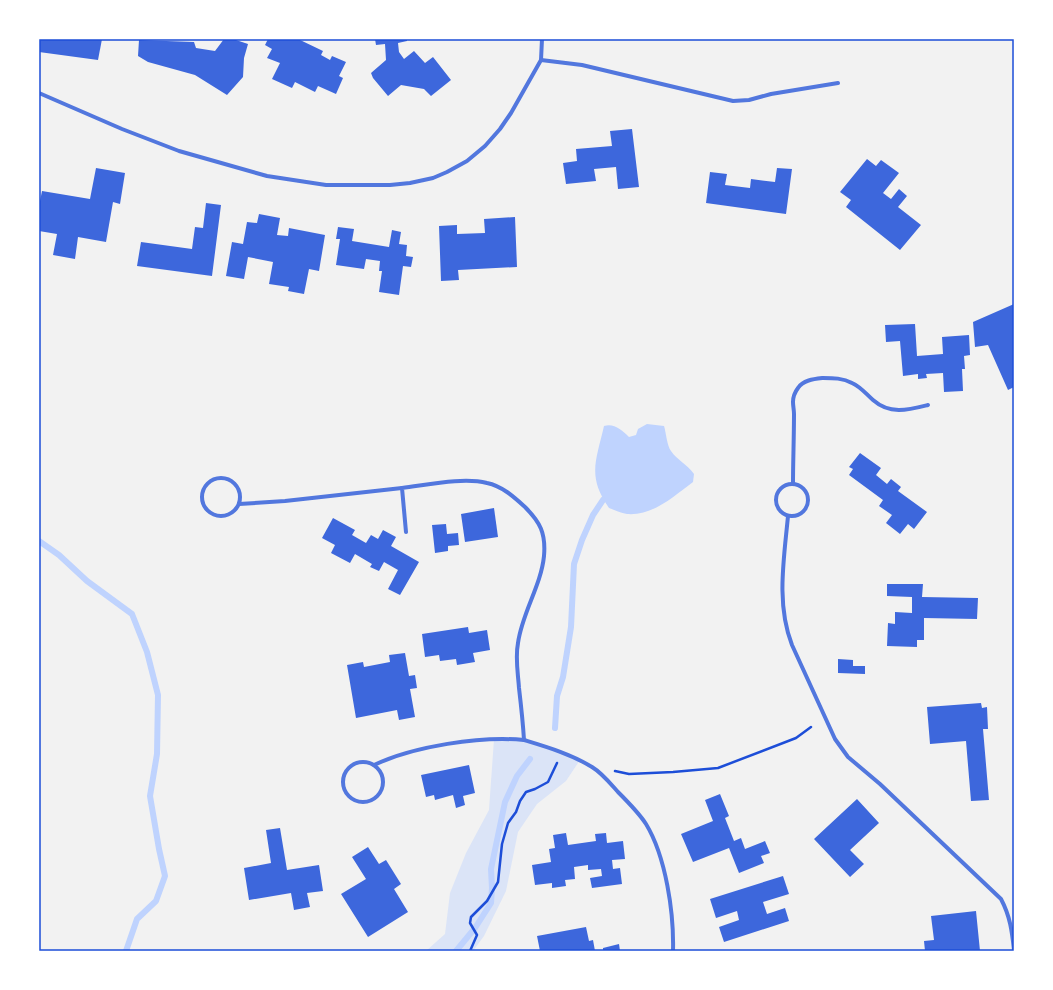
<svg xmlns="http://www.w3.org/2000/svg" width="1053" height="990" font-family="Ubuntu,sans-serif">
<rect width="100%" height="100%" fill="#f2f2f2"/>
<path fill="#dbe4f7" d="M 494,739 L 524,740 L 580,760 L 566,781 L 537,804 L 518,832 L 506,891 L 484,936 L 473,951 L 426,951 L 445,934 L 450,893 L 466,853 L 489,810 Z"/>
<path fill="#bfd3fe" d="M 647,424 L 664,426 C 666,432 667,446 671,451 C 677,460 687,464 694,474 L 693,482 C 674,496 653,516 627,514 C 621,513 615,510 609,508 C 587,476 596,461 604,426 C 614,423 622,430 629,437 L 636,435 L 638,429 Z"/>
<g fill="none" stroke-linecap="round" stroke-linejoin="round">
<g stroke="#bfd3fe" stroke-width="6">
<path d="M 39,541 L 59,555 L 87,581 L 132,614 L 147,652 L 158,695 L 157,754 L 150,796 L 159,849 L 165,876 L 156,901 L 137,919 L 126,951"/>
<path d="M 555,728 L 557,696 L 563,677 L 571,627 L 574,564 L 582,540 L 593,515 L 603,500"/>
<path d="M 456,951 L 475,928 L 491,903 L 492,888 L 491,869 L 505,802 L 517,776 L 530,759"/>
</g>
</g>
<g fill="#3d67dc">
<path d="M 39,39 L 102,39 L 98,60 L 39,52 Z"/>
<path d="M 224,39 L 233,39 L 248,44 L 244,58 L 243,77 L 227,95 L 195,75 L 148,62 L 138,56 L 139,40 L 194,42 L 196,48 L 215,51 Z"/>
<path d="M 268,39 L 298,39 L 323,51 L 321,55 L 330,60 L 332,56 L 346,62 L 339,76 L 343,78 L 336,94 L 318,86 L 315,92 L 295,82 L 292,88 L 272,79 L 280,63 L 267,58 L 272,49 L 265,45 Z"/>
<path d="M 375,39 L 407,39 L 407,41 L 398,43 L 399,52 L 404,59 L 414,51 L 425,63 L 433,57 L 451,80 L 431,96 L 424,89 L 401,85 L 388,96 L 373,78 L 371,73 L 386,60 L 385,44 L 376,45 Z"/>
<path d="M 632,129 L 639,187 L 618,189 L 616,167 L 594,169 L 596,181 L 566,184 L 563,163 L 577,161 L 576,149 L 612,146 L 610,131 Z"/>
<path d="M 867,159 L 876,166 L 881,160 L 899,173 L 883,193 L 891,199 L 899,189 L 907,196 L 898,207 L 921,225 L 900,250 L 846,207 L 851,200 L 840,192 Z"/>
<path d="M 96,168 L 125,173 L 120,204 L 113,202 L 106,242 L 78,237 L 75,259 L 53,255 L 57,234 L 39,231 L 39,206 L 42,191 L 90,199 Z"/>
<path d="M 777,168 L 792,169 L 786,214 L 706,203 L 710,172 L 727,174 L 725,185 L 750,188 L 751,179 L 775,182 Z"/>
<path d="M 206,203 L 221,205 L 212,276 L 137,266 L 141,242 L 192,249 L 195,227 L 203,228 Z"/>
<path d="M 259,214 L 280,218 L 277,235 L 288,236 L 289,228 L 325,235 L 319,271 L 309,269 L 304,294 L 288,291 L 289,287 L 269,284 L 273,262 L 248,257 L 244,279 L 226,276 L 232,242 L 243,244 L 247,222 L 257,223 Z"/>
<path d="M 515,217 L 517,267 L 458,270 L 459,280 L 441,281 L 439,226 L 457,225 L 457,234 L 485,233 L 484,219 Z"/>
<path d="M 338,227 L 354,229 L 352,241 L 389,247 L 392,230 L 401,232 L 399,244 L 407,245 L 406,256 L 413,257 L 411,267 L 403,266 L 399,295 L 379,292 L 382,271 L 379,271 L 380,261 L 366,259 L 364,269 L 336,265 L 340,239 L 336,239 Z"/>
<path d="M 1014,304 L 1014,360 L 1013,360 L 1014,363 L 1014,387 L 1008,390 L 988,345 L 975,347 L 973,322 Z"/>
<path d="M 915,324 L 917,356 L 943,354 L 942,337 L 969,335 L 970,355 L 964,356 L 965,369 L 962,369 L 963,391 L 944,392 L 943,373 L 926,374 L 927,378 L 918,379 L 918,374 L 903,376 L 900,341 L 886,342 L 885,325 Z"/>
<path d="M 860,453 L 881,468 L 876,475 L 887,484 L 891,479 L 901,487 L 898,491 L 927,512 L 914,529 L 908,524 L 900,534 L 886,523 L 892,515 L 879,506 L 883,500 L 849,475 L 853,469 L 849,467 Z"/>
<path d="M 494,508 L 498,537 L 465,542 L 461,514 Z"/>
<path d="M 333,518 L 355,530 L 352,535 L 366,543 L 371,535 L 378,539 L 383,530 L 396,537 L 391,546 L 419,562 L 400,595 L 388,589 L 398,570 L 384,562 L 379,571 L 370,567 L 372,564 L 355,554 L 350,563 L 331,553 L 335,545 L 322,538 Z"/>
<path d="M 446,524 L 447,534 L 458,533 L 459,545 L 448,546 L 448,551 L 435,553 L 432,525 Z"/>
<path d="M 887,584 L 923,584 L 922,597 L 978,598 L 977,619 L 924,618 L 924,640 L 917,640 L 917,647 L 887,646 L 888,623 L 895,624 L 895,612 L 912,613 L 912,597 L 887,596 Z"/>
<path d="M 468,627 L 469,633 L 487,630 L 490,650 L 473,653 L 475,662 L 457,665 L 456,659 L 440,661 L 439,655 L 425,657 L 422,634 Z"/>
<path d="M 405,653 L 409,676 L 415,675 L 417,688 L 410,689 L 415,717 L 399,720 L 397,710 L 356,718 L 347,665 L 363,662 L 364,667 L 390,662 L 389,655 Z"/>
<path d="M 838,659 L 853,660 L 853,666 L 865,666 L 865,674 L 838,673 Z"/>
<path d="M 981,703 L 982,708 L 987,707 L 988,729 L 983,729 L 989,800 L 971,801 L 966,741 L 930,744 L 927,707 Z"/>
<path d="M 469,765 L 475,793 L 463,796 L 465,805 L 456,808 L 453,795 L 435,800 L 434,795 L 426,797 L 421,775 Z"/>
<path d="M 720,794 L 729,816 L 725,818 L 734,841 L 741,838 L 745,849 L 765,841 L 770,853 L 761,856 L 764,863 L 739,873 L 729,848 L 693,862 L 681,834 L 713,821 L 705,800 Z"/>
<path d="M 857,799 L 879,823 L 850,850 L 864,864 L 850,877 L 814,839 Z"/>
<path d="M 280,828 L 287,870 L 319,865 L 323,891 L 307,893 L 310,907 L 294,910 L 291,893 L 249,900 L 244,868 L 271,863 L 266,830 Z"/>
<path d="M 566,833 L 568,845 L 596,841 L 595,834 L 606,833 L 607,843 L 623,841 L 625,859 L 612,860 L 613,869 L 620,868 L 622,884 L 592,888 L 590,878 L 602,876 L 601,869 L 588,870 L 588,865 L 574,867 L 575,879 L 565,880 L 566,886 L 552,888 L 552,883 L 535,885 L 532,865 L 551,862 L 549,849 L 555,848 L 553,835 Z"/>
<path d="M 368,847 L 379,864 L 386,860 L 401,884 L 394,889 L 408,912 L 368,937 L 341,894 L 366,879 L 352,857 Z"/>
<path d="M 783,876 L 789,894 L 763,902 L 767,914 L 785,908 L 789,921 L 724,942 L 719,927 L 739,920 L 737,911 L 716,918 L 710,899 Z"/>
<path d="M 976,911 L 980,951 L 925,951 L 924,941 L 934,940 L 931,916 Z"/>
<path d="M 586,927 L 589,941 L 593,940 L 595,951 L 540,951 L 537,936 Z"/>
<path d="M 619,944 L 620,951 L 603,951 L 603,948 Z"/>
</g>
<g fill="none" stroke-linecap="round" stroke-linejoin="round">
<g stroke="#1d4ed8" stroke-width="2.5">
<path d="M 615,771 L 629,774 L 673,772 L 718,768 L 796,738 L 811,727"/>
<path d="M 470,951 L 477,935 L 470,923 L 471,917 L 487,901 L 498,882 L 502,844 L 508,823 L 516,812 L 520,801 L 526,792 L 535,789 L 548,782 L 557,763"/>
</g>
<g stroke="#5277de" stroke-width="4">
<path d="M 541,60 L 582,65 L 733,101 L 749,100 L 771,94 L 838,83"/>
<path d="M 39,93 L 122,129 L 179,151 L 267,176 L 326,185 L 390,185 L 410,183 L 433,178 L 447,172 L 467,161 L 485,146 L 500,129 L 511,113 L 541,60 L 542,39"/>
<circle cx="221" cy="497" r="19"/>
<path d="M 793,484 C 793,461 794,438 794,414 C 794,410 793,406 793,402 C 793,397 795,392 798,388 C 803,380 814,379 823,378 C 833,378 843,378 852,383 C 861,387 866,394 873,400 C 890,415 908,410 928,405"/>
<circle cx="792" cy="500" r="16"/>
<path d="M 239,504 L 285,501 L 402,488"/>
<path d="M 788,516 C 784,559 776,604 792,645 L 835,739 L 848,757 L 880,784 L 1001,899 C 1010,916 1012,931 1014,950"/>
<path d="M 406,532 L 402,488 C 427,485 463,477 487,483 C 502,486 514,497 525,507 C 540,522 546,533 544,556 C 541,586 522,613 518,643 C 515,658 518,673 519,688 C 521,705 523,723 524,740 C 547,747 571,754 592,767 C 602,773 610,783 618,792 C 628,802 639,813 646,824 C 666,857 674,913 673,951"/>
<circle cx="363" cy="782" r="20"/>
<path d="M 374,765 C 414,746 480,736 524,740"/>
</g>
</g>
<rect width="1053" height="990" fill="none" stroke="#ffffff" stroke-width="80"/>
<rect x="40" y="40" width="973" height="910" fill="none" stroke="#1d4ed8" stroke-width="1.5"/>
</svg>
